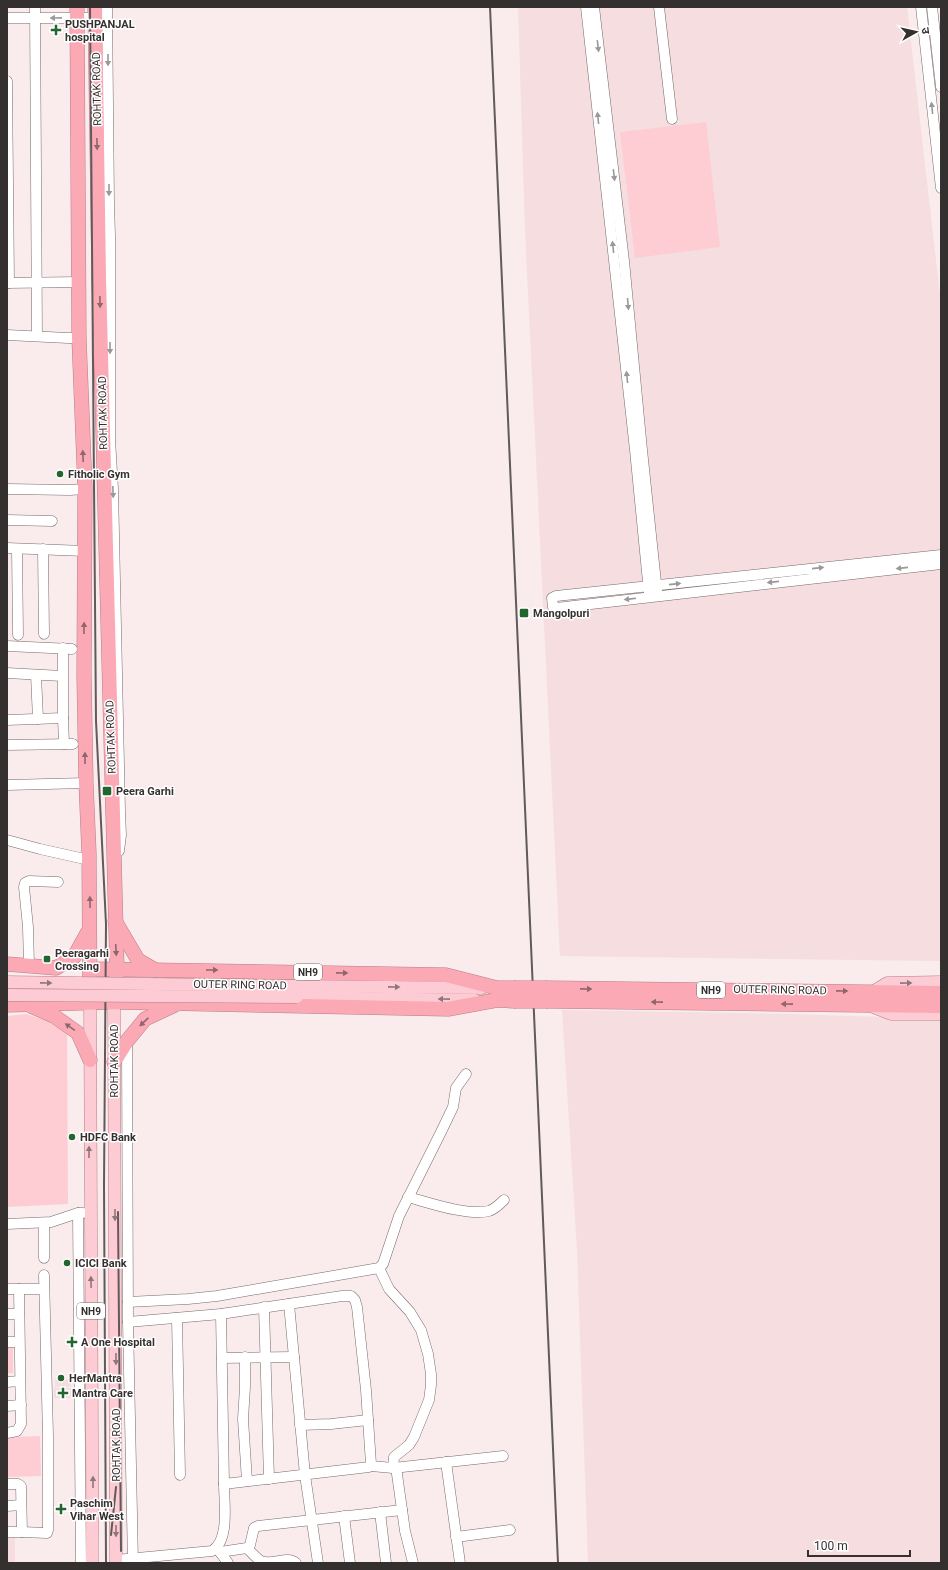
<svg xmlns="http://www.w3.org/2000/svg" width="948" height="1570" font-family="Roboto,'Noto Sans Devanagari',sans-serif">
<rect width="100%" height="100%" fill="#faebed"/>
<g fill="#f5dde0">
<path d="M 518,7 L 907,7 L 941,304 L 941,961 L 560,956 L 525,230 Z"/>
<path d="M 562,1010 L 791,1014 L 941,1019 L 941,1563 L 588,1563 L 577,1250 Z"/>
<rect x="55" y="1379" width="16" height="8"/>
<rect x="54" y="1388" width="19" height="10"/>
<path d="M 15,1535 L 15,1563 L 7,1563 L 7,1536 Z"/>
</g>
<g fill="#fecdd3">
<path d="M 706,122 L 720,247 L 635,258 L 620,132 Z"/>
<path d="M 26,1014 L 48,1021 L 67,1033 L 68,1204 L 7,1207 L 7,1016 Z"/>
<rect x="7" y="1343" width="6" height="30"/>
<path d="M 40,1436 L 41,1476 L 7,1477 L 7,1437 Z"/>
</g>
<g fill="none" stroke-linecap="round" stroke-linejoin="round">
<g stroke="#766a6b" stroke-width="11">
<g id="minor">
<path d="M 35,7 L 37,336"/>
<path d="M 107,7 L 109,203 L 110,236 L 110,439 L 113,489 L 120,811 L 121,835 L 119,851"/>
<path d="M 586,7 L 635,450 L 649,592"/>
<path d="M 594,7 L 624,261 L 642,450 L 657,592"/>
<path d="M 659,7 L 672,119"/>
<path d="M 921,7 L 941,188"/>
<path d="M 932,7 L 941,87"/>
<path d="M 7,18 L 101,18"/>
<path d="M 7,81 L 9,283"/>
<path d="M 7,283 L 78,282"/>
<path d="M 7,335 L 68,338 L 79,338"/>
<path d="M 7,489 L 70,490 L 85,489"/>
<path d="M 7,520 L 52,521"/>
<path d="M 7,548 L 85,551"/>
<path d="M 17,549 L 18,635"/>
<path d="M 43,549 L 44,634"/>
<path d="M 941,555 L 556,596 L 552,598 L 553,607 L 556,608 L 941,564"/>
<path d="M 7,646 L 72,649"/>
<path d="M 7,673 L 62,676"/>
<path d="M 36,675 L 38,719"/>
<path d="M 63,718 L 64,744"/>
<path d="M 7,720 L 63,718 L 63,648"/>
<path d="M 7,745 L 73,744"/>
<path d="M 7,785 L 86,783"/>
<path d="M 7,840 L 40,849 L 89,860"/>
<path d="M 29,966 L 28,927 L 24,887 L 25,883 L 29,881 L 58,882"/>
<path d="M 127,1041 L 128,1322 L 133,1563"/>
<path d="M 408,1197 C 430,1203 467,1216 489,1211 C 495,1209 499,1205 504,1200"/>
<path d="M 78,1213 L 81,1563"/>
<path d="M 44,1223 L 44,1258"/>
<path d="M 7,1224 L 51,1222 L 78,1213 L 83,1213"/>
<path d="M 379,1268 L 389,1289 L 410,1312 L 421,1330 L 428,1354 L 431,1374 L 431,1385 L 429,1400 L 414,1437 L 409,1445 L 394,1457 L 393,1468"/>
<path d="M 7,1289 L 44,1289"/>
<path d="M 128,1302 L 188,1299 L 217,1296 L 379,1268 L 383,1264 L 399,1216 L 441,1132 L 453,1107 L 456,1088 L 466,1074"/>
<path d="M 289,1304 L 305,1475 L 318,1563"/>
<path d="M 264,1307 L 269,1479"/>
<path d="M 7,1314 L 19,1314"/>
<path d="M 221,1314 L 224,1484"/>
<path d="M 177,1318 L 180,1475"/>
<path d="M 7,1342 L 19,1342"/>
<path d="M 245,1357 L 245,1387 L 243,1419 L 247,1481"/>
<path d="M 222,1358 L 294,1357"/>
<path d="M 7,1382 L 20,1381"/>
<path d="M 7,1406 L 21,1405"/>
<path d="M 300,1425 L 331,1424 L 368,1420"/>
<path d="M 7,1433 L 17,1431 L 21,1424 L 19,1289"/>
<path d="M 446,1462 L 460,1563"/>
<path d="M 371,1466 L 393,1468 L 503,1456"/>
<path d="M 396,1467 L 405,1531 L 413,1563"/>
<path d="M 7,1484 L 18,1484 L 21,1486 L 22,1532 L 7,1532"/>
<path d="M 7,1506 L 21,1505"/>
<path d="M 380,1512 L 386,1563"/>
<path d="M 344,1516 L 350,1563"/>
<path d="M 22,1532 L 47,1533 L 48,1530 L 48,1436 L 44,1275"/>
<path d="M 456,1537 L 510,1530"/>
<path d="M 217,1548 L 228,1563"/>
<path d="M 247,1548 C 251,1552 256,1558 261,1561 C 272,1566 287,1555 296,1563"/>
<path d="M 220,1552 L 247,1548 L 250,1545 L 254,1528 L 258,1526 L 402,1510"/>
<path d="M 116,1560 L 212,1551 C 230,1540 224,1503 224,1484 L 369,1467 L 371,1464 L 366,1390 L 357,1307 L 355,1300 L 351,1296 L 342,1296 L 221,1314 L 128,1322"/>
</g>
</g>
<g stroke="#b67f86" stroke-width="13">
<g id="major">
<path d="M 299,986 L 482,988"/>
<path d="M 874,991 L 887,983 L 941,982"/>
<path d="M 297,997 L 475,1000"/>
<path d="M 90,1002 C 90,1189 93,1376 92,1563"/>
<path d="M 114,1002 L 116,1563"/>
<path d="M 873,1007 L 891,1014 L 941,1014"/>
</g>
</g>
<g stroke="#b67f86" stroke-width="15">
<g id="highway">
<path d="M 77,7 L 79,338 L 85,489 L 84,675 L 86,783 L 89,853 L 90,1002"/>
<path d="M 95,7 L 99,278 L 117,969 L 114,1002"/>
<path d="M 115,921 L 138,960 L 155,970"/>
<path d="M 7,964 L 56,968 L 74,957 L 89,930"/>
<path d="M 90,969 L 446,975 L 497,988 L 514,988"/>
<path d="M 547,988 L 941,993"/>
<path d="M 548,1001 L 941,1006"/>
<path d="M 7,1005 L 114,1002 L 448,1009 L 497,1000 L 514,1001"/>
<path d="M 31,1006 L 54,1016 L 78,1033 L 90,1060"/>
<path d="M 114,1062 L 127,1041 L 145,1019 L 175,1005"/>
</g>
</g>
<use href="#minor" stroke="#fff" stroke-width="10"/>
<use href="#major" stroke="#fdcbd3" stroke-width="12"/>
<use href="#highway" stroke="#fba9b5" stroke-width="14"/>
<g stroke="#615a5a" stroke-width="2">
<path d="M 90,7 L 96,721 L 106,924 L 104,1185 L 106,1563"/>
<path d="M 490,7 L 558,1563"/>
<path d="M 118,1212 L 121,1551"/>
<path d="M 111,1535 L 116,1487"/>
</g>
<g stroke="#b67f86" stroke-width="13" stroke-linecap="butt">
<g id="major-bridge">
<path d="M 7,982 L 299,986"/>
<path d="M 7,995 L 297,997"/>
</g>
</g>
<g stroke="#b67f86" stroke-width="15" stroke-linecap="butt">
<g id="highway-bridge">
<path d="M 514,988 L 547,988"/>
<path d="M 514,1001 L 548,1001"/>
</g>
</g>
<use href="#major-bridge" stroke="#fdcbd3" stroke-width="12"/>
<use href="#highway-bridge" stroke="#fba9b5" stroke-width="14"/>
</g>
<defs><path id="oneway-solid" d="M-6-.8H1V-3.2L6.5 0L1 3.2V.8H-6Z"/></defs>
<g fill="#9a9898">
<use href="#oneway-solid" transform="translate(56 18) rotate(179)"/>
<use href="#oneway-solid" transform="translate(598 46) rotate(83)"/>
<use href="#oneway-solid" transform="translate(108 60) rotate(90)"/>
<use href="#oneway-solid" transform="translate(932 108) rotate(-96)"/>
<use href="#oneway-solid" transform="translate(598 118) rotate(-96)"/>
<use href="#oneway-solid" transform="translate(614 175) rotate(83)"/>
<use href="#oneway-solid" transform="translate(109 190) rotate(90)"/>
<use href="#oneway-solid" transform="translate(613 247) rotate(-96)"/>
<use href="#oneway-solid" transform="translate(628 304) rotate(85)"/>
<use href="#oneway-solid" transform="translate(110 348) rotate(90)"/>
<use href="#oneway-solid" transform="translate(627 377) rotate(-96)"/>
<use href="#oneway-solid" transform="translate(113 492) rotate(88)"/>
<use href="#oneway-solid" transform="translate(818 568) rotate(-6)"/>
<use href="#oneway-solid" transform="translate(902 568) rotate(174)"/>
<use href="#oneway-solid" transform="translate(773 582) rotate(174)"/>
<use href="#oneway-solid" transform="translate(675 584) rotate(-6)"/>
<use href="#oneway-solid" transform="translate(630 599) rotate(173)"/>
</g>
<g fill="#8e666c">
<use href="#oneway-solid" transform="translate(97 144) rotate(89)"/>
<use href="#oneway-solid" transform="translate(100 302) rotate(89)"/>
<use href="#oneway-solid" transform="translate(83 456) rotate(-92)"/>
<use href="#oneway-solid" transform="translate(84 628) rotate(-89)"/>
<use href="#oneway-solid" transform="translate(85 758) rotate(-91)"/>
<use href="#oneway-solid" transform="translate(90 902) rotate(-91)"/>
<use href="#oneway-solid" transform="translate(116 950) rotate(87)"/>
<use href="#oneway-solid" transform="translate(212 970)"/>
<use href="#oneway-solid" transform="translate(342 973) rotate(1)"/>
<use href="#oneway-solid" transform="translate(586 989) rotate(1)"/>
<use href="#oneway-solid" transform="translate(842 991) rotate(1)"/>
<use href="#oneway-solid" transform="translate(657 1002) rotate(-179)"/>
<use href="#oneway-solid" transform="translate(787 1004) rotate(-179)"/>
<use href="#oneway-solid" transform="translate(144 1022) rotate(137)"/>
<use href="#oneway-solid" transform="translate(70 1027) rotate(-145)"/>
</g>
<g fill="#8f7679">
<use href="#oneway-solid" transform="translate(46 983) rotate(1)"/>
<use href="#oneway-solid" transform="translate(906 983) rotate(-1)"/>
<use href="#oneway-solid" transform="translate(394 987) rotate(1)"/>
<use href="#oneway-solid" transform="translate(444 999) rotate(-179)"/>
<use href="#oneway-solid" transform="translate(89 1152) rotate(-90)"/>
<use href="#oneway-solid" transform="translate(115 1215) rotate(90)"/>
<use href="#oneway-solid" transform="translate(91 1282) rotate(-91)"/>
<use href="#oneway-solid" transform="translate(116 1359) rotate(90)"/>
<use href="#oneway-solid" transform="translate(93 1482) rotate(-90)"/>
<use href="#oneway-solid" transform="translate(116 1531) rotate(90)"/>
</g>
<g fill="#23652f" stroke="#fff" stroke-width="1.5">
<path d="M54 24h4v4h4v4h-4v4h-4v-4h-4v-4h4z"/>
<circle cx="60" cy="474" r="4"/>
<rect x="519" y="608" width="10" height="10" rx="2"/>
<rect x="102" y="786" width="10" height="10" rx="2"/>
<rect x="43" y="955" width="8" height="8" rx="2"/>
<circle cx="72" cy="1137" r="4"/>
<circle cx="67" cy="1263" r="4"/>
<path d="M70 1336h4v4h4v4h-4v4h-4v-4h-4v-4h4z"/>
<circle cx="61" cy="1378" r="4"/>
<path d="M61 1387h4v4h4v4h-4v4h-4v-4h-4v-4h4z"/>
<path d="M59 1503h4v4h4v4h-4v4h-4v-4h-4v-4h4z"/>
</g>
<g text-anchor="middle" dominant-baseline="central" stroke-width="3" stroke-linejoin="round" paint-order="stroke">
<g fill="#fff" stroke="#726e6e" stroke-width="1">
<rect x="294" y="964" width="28" height="16" rx="3"/>
<rect x="697" y="982" width="28" height="16" rx="3"/>
<rect x="77" y="1303" width="28" height="16" rx="3"/>
</g>
<g font-size="10" font-weight="bold" fill="#353030">
<text x="308" y="972">NH9</text>
<text x="711" y="990">NH9</text>
<text x="91" y="1311">NH9</text>
</g>
<g font-size="11" font-weight="bold" fill="#353030" stroke="#fff" text-anchor="start">
<text x="65" y="24">PUSHPANJAL<tspan x="65" dy="13">hospital</tspan></text>
<text x="68" y="474">Fitholic Gym</text>
<text x="533" y="613">Mangolpuri</text>
<text x="116" y="791">Peera Garhi</text>
<text x="55" y="953">Peeragarhi<tspan x="55" dy="13">Crossing</tspan></text>
<text x="80" y="1137">HDFC Bank</text>
<text x="75" y="1263">ICICI Bank</text>
<text x="81" y="1342">A One Hospital</text>
<text x="69" y="1378">HerMantra</text>
<text x="72" y="1393">Mantra Care</text>
<text x="70" y="1503">Paschim<tspan x="70" dy="13">Vihar West</tspan></text>
</g>
<g font-size="11" fill="#353030" stroke="#fff">
<text transform="translate(97 89) rotate(-91)">ROHTAK ROAD</text>
<text transform="translate(103 413) rotate(-91)">ROHTAK ROAD</text>
<text transform="translate(111 737) rotate(-92)">ROHTAK ROAD</text>
<text transform="translate(240 985) rotate(1)">OUTER RING ROAD</text>
<text transform="translate(780 990) rotate(1)">OUTER RING ROAD</text>
<text transform="translate(114 1061) rotate(-90)">ROHTAK ROAD</text>
<text transform="translate(116 1445) rotate(-90)">ROHTAK ROAD</text>
</g>
</g>
<rect width="948" height="1570" fill="none" stroke="#353030" stroke-width="16"/>
<g transform="translate(916 32) rotate(82)" stroke="#ffffff" stroke-width="3" paint-order="stroke">
<path d="M0-3L7 15L0 10L-7 15Z" fill="#353030"/>
<text y="-6" font-size="11" font-weight="bold" text-anchor="middle" fill="#353030">उ</text>
</g>
<path d="M808 1550v6h102v-6" fill="none" stroke="#353030" stroke-width="2"/>
<text x="814" y="1550" font-size="12" fill="#353030" stroke="#ffffff" stroke-width="3" paint-order="stroke">100 m</text>
</svg>
